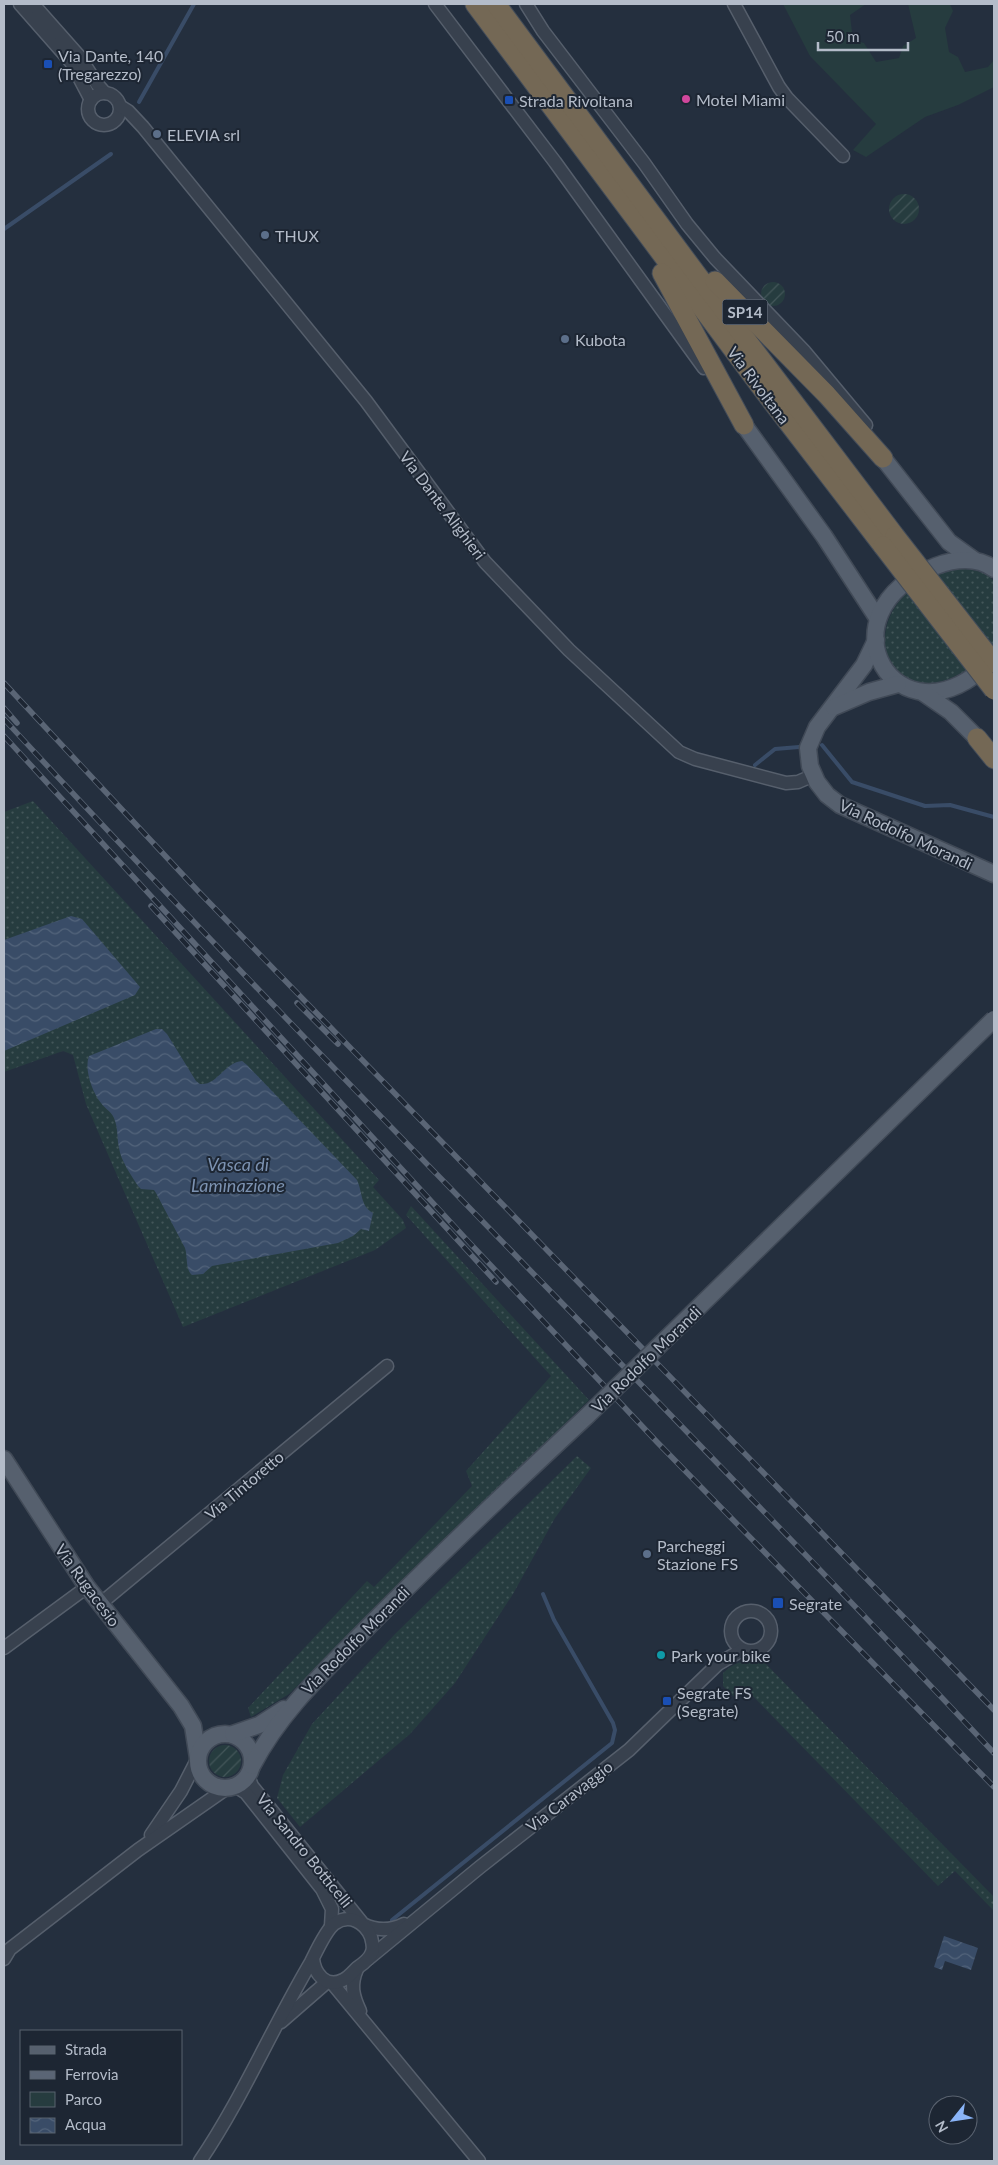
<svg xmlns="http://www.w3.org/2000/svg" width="998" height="2165" font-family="Lato,sans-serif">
<defs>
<pattern id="grass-dots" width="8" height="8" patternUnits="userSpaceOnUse" patternTransform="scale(1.25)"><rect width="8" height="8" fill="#263c3f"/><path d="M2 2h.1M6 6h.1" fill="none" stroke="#435659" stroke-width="1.8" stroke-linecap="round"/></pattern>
<pattern id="garden-furrows" width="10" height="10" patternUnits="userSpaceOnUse" patternTransform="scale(1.25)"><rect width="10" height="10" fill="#263c3f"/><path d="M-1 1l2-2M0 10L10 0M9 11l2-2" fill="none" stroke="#435659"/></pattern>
<pattern id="water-waves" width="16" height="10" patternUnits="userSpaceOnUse" patternTransform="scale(1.25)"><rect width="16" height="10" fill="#394c67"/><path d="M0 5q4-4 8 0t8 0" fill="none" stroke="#53647b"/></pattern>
</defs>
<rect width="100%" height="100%" fill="#242f3e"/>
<g fill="url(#grass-dots)">
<path d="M 960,569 C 973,569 984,571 994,581 L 994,645 C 978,664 956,681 930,683 C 884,687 873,635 898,603 C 912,584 936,573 960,569 Z"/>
<path d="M 33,801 L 379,1180 L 373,1187 L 403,1220 L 406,1228 L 375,1250 L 183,1327 L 86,1104 L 73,1055 L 63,1051 L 4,1072 L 4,812 Z"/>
<path d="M 411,1206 L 589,1400 L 289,1694 L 251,1717 L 248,1708 L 367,1581 L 374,1587 L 472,1486 L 466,1471 L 551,1376 L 406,1215 Z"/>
<path d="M 577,1456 L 591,1468 L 555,1518 L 513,1594 L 455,1683 L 410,1734 L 300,1827 L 277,1798 L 283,1775 L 312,1724 L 395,1634 Z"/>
<path d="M 760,1658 L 994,1897 L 994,1911 L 955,1871 L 938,1886 L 747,1690 L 735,1698 L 723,1686 L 723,1673 C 740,1658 743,1664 760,1658 Z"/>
</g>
<path fill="#263c3f" d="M 783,4 L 866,4 L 850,15 L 853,40 L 864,43 L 876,62 L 899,58 L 903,46 L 916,38 L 908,4 L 950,4 L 953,11 L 945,28 L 949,52 L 958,57 L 965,72 L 988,67 L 994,60 L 994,87 L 958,105 L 925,117 L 866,157 L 853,150 L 876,124 L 810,56 Z"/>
<g fill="url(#garden-furrows)">
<circle cx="904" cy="209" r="15"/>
<circle cx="773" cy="294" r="12"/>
<circle cx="225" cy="1761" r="16"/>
</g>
<g fill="url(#water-waves)">
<path d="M 71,916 L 82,919 L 140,987 L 135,995 L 4,1051 L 4,940 Z"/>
<path d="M 156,1029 L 162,1029 L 167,1034 L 196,1081 L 200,1084 C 217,1086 225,1062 242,1061 L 247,1065 L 357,1180 C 363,1193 360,1206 373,1213 L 369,1231 L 361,1229 L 353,1236 L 338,1243 L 212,1266 L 203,1274 L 192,1275 C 185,1269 188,1257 185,1248 L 156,1193 L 154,1190 L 141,1189 L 138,1186 C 131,1175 121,1161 119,1148 C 117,1139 118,1129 115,1121 C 113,1112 106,1110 101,1103 C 92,1092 84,1069 89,1056 Z"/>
<path d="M 944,1936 L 978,1948 L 971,1970 L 945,1961 L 942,1970 L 934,1967 Z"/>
</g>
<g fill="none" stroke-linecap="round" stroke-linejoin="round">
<g stroke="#394c67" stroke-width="4">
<path d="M 139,102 L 194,4"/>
<path d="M 4,229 L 111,154"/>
<path d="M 822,745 L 852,782 L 925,806 L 950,805 L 994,817"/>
<path d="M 755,765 L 775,749 L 799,747"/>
<path d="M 392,1920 L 612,1743 L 615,1730 L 613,1723 L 554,1620 L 543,1594"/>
</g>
<g stroke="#565f6c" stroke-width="15">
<g id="minor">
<path d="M 20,4 L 71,62 L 91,100"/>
<path d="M 33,4 L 79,56 L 97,84 L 105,93"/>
<path d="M 435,4 L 555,162 L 704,368"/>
<path d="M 526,4 L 543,31 L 644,163 L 687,224 L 715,258 L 805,352 L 866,425"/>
<path d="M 734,4 L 779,87 L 787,98 L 843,156"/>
<circle cx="104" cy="109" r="16"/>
<path d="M 120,106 L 128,111 L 143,127 L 366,401 L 485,562 L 569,650 L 679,752 L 695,759 L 786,783 L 798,782 L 814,775"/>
<path d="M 100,1604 L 387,1366"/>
<circle cx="751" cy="1631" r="20"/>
<path d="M 4,1648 L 87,1587"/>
<path d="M 248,1776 L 252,1786 L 363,1924 C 377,1931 390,1931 404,1924"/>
<path d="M 235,1786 L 246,1793 L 322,1889 L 332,1909 L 331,1926"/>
<path d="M 151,1835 L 181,1791 L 198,1758"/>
<path d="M 4,1959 L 10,1949 L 138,1850 L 227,1788"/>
<path d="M 368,1959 L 480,1867 L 629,1750 L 718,1664 L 742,1650"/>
<path d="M 357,1969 C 350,1985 353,1996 360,2011"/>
<path d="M 332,1983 L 479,2161"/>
<path d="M 281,2022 L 327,1982"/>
<path d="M 200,2161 C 242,2099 272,2028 311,1962 C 316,1952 326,1930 334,1924 C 349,1913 365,1922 371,1937 C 372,1941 374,1947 372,1952 C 370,1959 363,1964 357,1968 C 353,1972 348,1978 343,1980 C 326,1989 314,1973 313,1958"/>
</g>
</g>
<g stroke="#414a57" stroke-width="19">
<g id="major">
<path d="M 744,425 L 824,536 L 878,619"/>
<path d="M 883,458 L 949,542 L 974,560"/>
<path d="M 876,640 L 864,665 L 817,727 L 808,748 L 810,766 L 817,782 L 827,795 L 840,805 L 994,874"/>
<path d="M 989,663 C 897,752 815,613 936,566 C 954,559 977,556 994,569"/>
<path d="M 922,692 L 951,712 L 977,738"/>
<path d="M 834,707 L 869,692 L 898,684"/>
<path d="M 4,1459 L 87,1587 L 181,1706 L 193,1726 L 198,1758"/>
<circle cx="225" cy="1761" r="27"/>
<path d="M 233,1734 L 259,1725 L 284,1709"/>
<path d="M 252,1766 C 282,1709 326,1670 371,1624 C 441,1553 514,1484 587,1416"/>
</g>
</g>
<g stroke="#434c59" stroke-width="21">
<g id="highway">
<path d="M 475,4 L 764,391 L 883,546"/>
<path d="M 496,4 L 698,276 L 895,536"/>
<path d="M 662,273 L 744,425"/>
<path d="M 715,281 L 827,395 L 883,458"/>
<path d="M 977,738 L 994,759"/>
</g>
</g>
<use href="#minor" stroke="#38414e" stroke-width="12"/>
<use href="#major" stroke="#56606e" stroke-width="16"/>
<use href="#highway" stroke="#746855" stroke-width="19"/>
<g stroke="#5a6575" stroke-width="5.5">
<g id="rail">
<path d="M 4,683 L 198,891 L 994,1710"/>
<path d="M 4,708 L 17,723"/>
<path d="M 4,719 C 327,1070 668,1405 994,1753"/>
<path d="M 4,736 L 467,1240 L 657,1442 L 994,1787"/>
<path d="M 151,906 L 496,1282"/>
<path d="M 297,1003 L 338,1044"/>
</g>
</g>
<use href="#rail" stroke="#1d2633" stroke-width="4" stroke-dasharray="11" stroke-linecap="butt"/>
<g stroke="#414a57" stroke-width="19" stroke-linecap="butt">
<path id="major-bridge" d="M 587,1416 L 994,1019"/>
</g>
<g stroke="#434c59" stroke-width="21" stroke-linecap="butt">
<g id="highway-bridge">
<path d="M 895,536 L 994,663"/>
<path d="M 883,546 L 994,690"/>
</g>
</g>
<use href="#major-bridge" stroke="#56606e" stroke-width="16"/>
<use href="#highway-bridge" stroke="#746855" stroke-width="19"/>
</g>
<g fill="#1a4fb4" stroke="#1d2633" stroke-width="2">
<rect x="43" y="59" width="10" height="10" rx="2.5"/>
<rect x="504" y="95" width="10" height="10" rx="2.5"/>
<rect x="772" y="1597" width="12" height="12" rx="2.5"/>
<rect x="662" y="1696" width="10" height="10" rx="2.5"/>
</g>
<circle fill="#d1479c" stroke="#1d2633" stroke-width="2" cx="686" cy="99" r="5"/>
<g fill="#5c6f8a" stroke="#1d2633" stroke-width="2">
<circle cx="157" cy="134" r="5"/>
<circle cx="265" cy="235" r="5"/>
<circle cx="565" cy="339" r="5"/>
<circle cx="647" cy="1554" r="5"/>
</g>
<circle fill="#0f9aa8" stroke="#1d2633" stroke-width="2" cx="661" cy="1655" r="5"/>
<g text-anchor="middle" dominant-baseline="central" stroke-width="4" stroke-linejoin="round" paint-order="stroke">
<rect fill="#1d2633" stroke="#878f9c" stroke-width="1" x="722.5" y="299.5" width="45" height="25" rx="4"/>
<g font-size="15" font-weight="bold" fill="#b4bcc9">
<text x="745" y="312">SP14</text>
</g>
<g font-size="16" fill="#b4bcc9" stroke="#1d2633" text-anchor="start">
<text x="58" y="55">Via Dante, 140<tspan x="58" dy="18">(Tregarezzo)</tspan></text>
<text x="696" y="99">Motel Miami</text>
<text x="519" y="100">Strada Rivoltana</text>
<text x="167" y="134">ELEVIA srl</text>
<text x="275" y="235">THUX</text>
<text x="575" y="339">Kubota</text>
<text x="657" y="1545">Parcheggi<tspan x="657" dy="18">Stazione FS</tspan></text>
<text x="789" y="1603">Segrate</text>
<text x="671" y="1655">Park your bike</text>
<text x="677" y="1692">Segrate FS<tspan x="677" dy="18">(Segrate)</tspan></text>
</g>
<g font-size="16" fill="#b4bcc9" stroke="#1d2633">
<text transform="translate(759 385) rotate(53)">Via Rivoltana</text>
<text transform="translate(443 505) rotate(53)">Via Dante Alighieri</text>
<text transform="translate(906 834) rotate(25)">Via Rodolfo Morandi</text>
<text transform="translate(646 1359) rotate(-44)">Via Rodolfo Morandi</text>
<text transform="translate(244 1485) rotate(-40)">Via Tintoretto</text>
<text transform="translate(88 1585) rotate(54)">Via Rugacesio</text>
<text transform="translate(355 1640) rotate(-45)">Via Rodolfo Morandi</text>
<text transform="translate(569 1796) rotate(-38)">Via Caravaggio</text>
<text transform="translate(305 1850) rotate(51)">Via Sandro Botticelli</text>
</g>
<g font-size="18" font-style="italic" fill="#7c92b1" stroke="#1d2633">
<text x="238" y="1164">Vasca di<tspan x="238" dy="21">Laminazione</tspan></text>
</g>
</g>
<rect width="998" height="2165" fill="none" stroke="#b4bcc9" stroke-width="10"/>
<rect x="20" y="2030" width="162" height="115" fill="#1d2633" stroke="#59626f"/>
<rect x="30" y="2046" width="25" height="8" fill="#56606e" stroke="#59626f"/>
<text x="65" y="2055" font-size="15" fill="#b4bcc9">Strada</text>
<rect x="30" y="2071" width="25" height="8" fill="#5a6575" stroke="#59626f"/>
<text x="65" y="2080" font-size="15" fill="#b4bcc9">Ferrovia</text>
<rect x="30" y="2092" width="25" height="15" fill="#263c3f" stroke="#59626f"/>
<text x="65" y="2105" font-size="15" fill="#b4bcc9">Parco</text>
<rect x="30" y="2118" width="25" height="15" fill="url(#water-waves)" stroke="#59626f"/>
<text x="65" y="2130" font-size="15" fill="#b4bcc9">Acqua</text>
<g transform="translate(953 2120) rotate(240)"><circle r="24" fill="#1d2633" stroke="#59626f"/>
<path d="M0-4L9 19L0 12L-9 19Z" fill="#8ab4f8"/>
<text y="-8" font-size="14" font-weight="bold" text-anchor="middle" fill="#b4bcc9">N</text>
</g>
<path d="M818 42v8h90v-8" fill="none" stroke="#b4bcc9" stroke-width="2.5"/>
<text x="826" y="42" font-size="15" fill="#b4bcc9" stroke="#1d2633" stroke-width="4" paint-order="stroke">50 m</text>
</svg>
